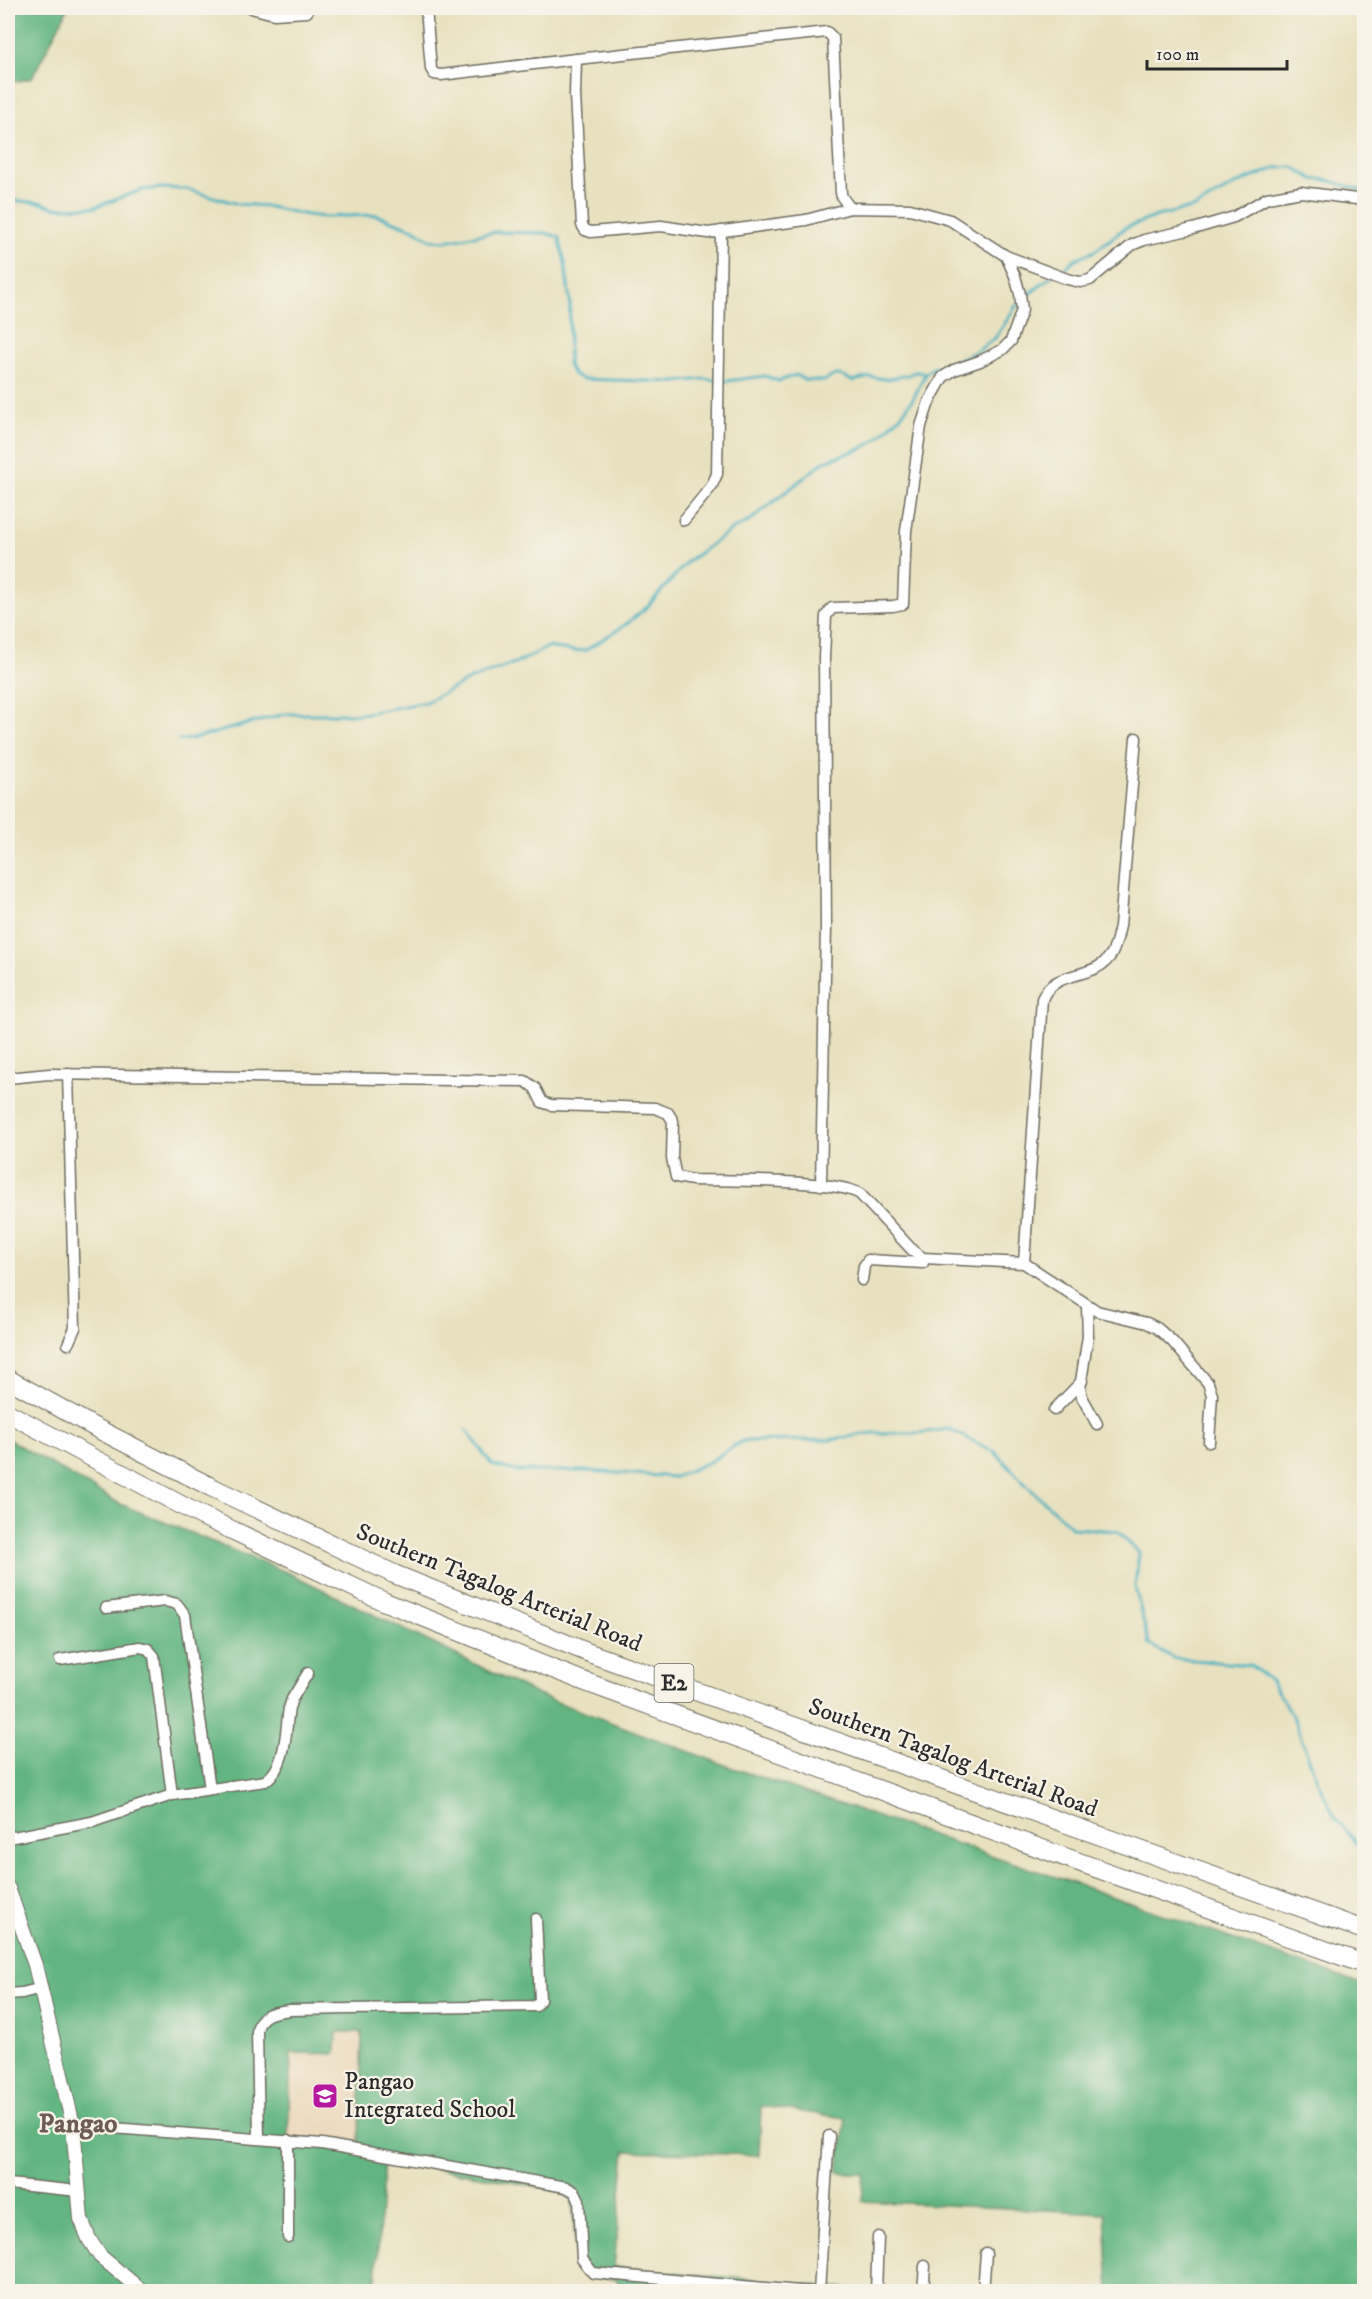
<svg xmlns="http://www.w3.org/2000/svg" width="1372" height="2299" font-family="'IM FELL DW Pica',serif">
<rect width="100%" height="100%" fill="#f7f3e8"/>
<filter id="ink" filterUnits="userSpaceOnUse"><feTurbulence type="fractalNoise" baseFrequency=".0167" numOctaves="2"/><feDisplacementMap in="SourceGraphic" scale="12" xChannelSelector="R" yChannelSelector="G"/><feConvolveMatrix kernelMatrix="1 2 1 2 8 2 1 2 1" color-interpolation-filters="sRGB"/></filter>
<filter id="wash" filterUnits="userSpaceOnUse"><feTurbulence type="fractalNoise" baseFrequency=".008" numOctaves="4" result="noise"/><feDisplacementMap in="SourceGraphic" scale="24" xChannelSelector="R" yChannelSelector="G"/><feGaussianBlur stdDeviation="1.35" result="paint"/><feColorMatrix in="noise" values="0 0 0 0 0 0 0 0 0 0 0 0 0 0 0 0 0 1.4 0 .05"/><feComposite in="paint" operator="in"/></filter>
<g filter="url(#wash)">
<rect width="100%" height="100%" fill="#e8e1bf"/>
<path fill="#ebd8ba" d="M 337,2032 L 362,2032 L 360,2143 L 288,2138 L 291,2053 L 335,2054 Z"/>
<g fill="#62b581" stroke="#467056" stroke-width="1.5" fill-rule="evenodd">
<path d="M 8,8 L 68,8 L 32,78 L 8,83 Z"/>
<path d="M 8,1439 L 120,1504 L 291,1574 L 538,1695 L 730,1767 L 1079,1885 L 1364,1985 L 1364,2291 L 1109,2291 L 1105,2213 L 862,2201 L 864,2174 L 838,2172 L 846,2118 L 761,2106 L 759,2155 L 625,2151 L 614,2267 L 880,2291 L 625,2291 L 616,2279 L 584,2276 L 577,2265 L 572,2200 L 561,2191 L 384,2159 L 376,2282 L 383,2291 L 8,2291 ZM 337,2032 L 362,2032 L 359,2142 L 288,2138 L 291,2053 L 336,2054 Z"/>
</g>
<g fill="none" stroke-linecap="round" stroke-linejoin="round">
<g stroke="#43b0c1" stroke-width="3">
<path d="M 8,15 L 12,8"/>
<path d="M 8,200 L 42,203 L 55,208 L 95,207 L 142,190 L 159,188 L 186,189 L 238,204 L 265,206 L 307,215 L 323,217 L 376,215 L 416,230 L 431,240 L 444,241 L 495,232 L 545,233 L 559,237 L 565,263 L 570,302 L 568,365 L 573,374 L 582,379 L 675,382 L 704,379 L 727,381 L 765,376 L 779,381 L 796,375 L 805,380 L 824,381 L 835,375 L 840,375 L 853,381 L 870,377 L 886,379 L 908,375 L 915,372 L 926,373"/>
<path d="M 1059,274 L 1075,259 L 1095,251 L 1125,228 L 1157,216 L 1196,207 L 1236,184 L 1276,168 L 1293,167 L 1313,179 L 1327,180 L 1364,191"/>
<path d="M 1023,299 L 1051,277"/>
<path d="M 178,740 L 192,739 L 285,714 L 361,714 L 426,702 L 469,680 L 523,660 L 548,647 L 574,651 L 586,650 L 625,625 L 647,607 L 688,561 L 733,529 L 748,522 L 825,461 L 863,448 L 878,438 L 903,413 L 914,397 L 926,373 L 933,368 L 941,367 L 979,350 L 996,337 L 1018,303"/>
<path d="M 467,1430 L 492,1465 L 516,1471 L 589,1471 L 675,1477 L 711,1461 L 742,1441 L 829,1440 L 872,1433 L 918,1433 L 949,1429 L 995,1452 L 1027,1486 L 1073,1528 L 1117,1531 L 1139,1553 L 1135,1587 L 1149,1644 L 1173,1658 L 1250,1665 L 1270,1680 L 1292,1714 L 1319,1785 L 1336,1819 L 1364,1851"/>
</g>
</g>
</g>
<g filter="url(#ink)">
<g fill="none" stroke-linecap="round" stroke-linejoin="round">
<g stroke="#6d6b5f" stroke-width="13">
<g id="minor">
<path d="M 251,8 L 274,14 L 307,12"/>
<path d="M 426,8 L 431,69 L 434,74 L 441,75 L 568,60 L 827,32 L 833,38 L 841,193 L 842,197 L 850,208"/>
<path d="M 576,59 L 575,95 L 582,225 L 585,230 L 591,232 L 661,226 L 708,233 L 806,220 L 850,208 L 910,209 L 950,220 L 1006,256 L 1015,276 L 1020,294 L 1022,310 L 1011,341 L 1002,350 L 980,361 L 954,370 L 943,377 L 929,402 L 921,426 L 906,531 L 903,604 L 893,606 L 832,608 L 826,616 L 824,657 L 826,926 L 821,1185"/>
<path d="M 1006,256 L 1067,279 L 1080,282 L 1090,280 L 1132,245 L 1144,240 L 1193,229 L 1234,217 L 1267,198 L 1301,192 L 1364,200"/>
<path d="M 684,520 L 711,487 L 717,474 L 721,231"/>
<path d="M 68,1074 L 75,1328 L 68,1344"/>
<path d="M 8,1078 L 49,1074 L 525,1081 L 535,1088 L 542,1102 L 551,1105 L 655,1108 L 668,1113 L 673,1121 L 672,1158 L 676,1177 L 693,1180 C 726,1181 837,1179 860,1194 L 914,1252 L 923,1258 L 1024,1263 L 1097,1311 L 1147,1323 L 1157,1328 L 1172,1341 L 1208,1383 L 1212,1395 L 1209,1442"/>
<path d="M 1024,1263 L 1042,999 C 1055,967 1096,982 1112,953 C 1116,946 1118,934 1120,926 L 1136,738"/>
<path d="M 862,1280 L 864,1266 L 868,1260 L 923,1263 L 923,1258"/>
<path d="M 1087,1306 L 1088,1336 L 1080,1388 L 1082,1397 L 1097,1424"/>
<path d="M 1054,1410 L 1082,1381"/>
<path d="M 106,1608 L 165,1601 L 177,1604 L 185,1615 L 210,1789"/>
<path d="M 60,1660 L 140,1647 L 148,1649 L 154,1656 L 172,1795"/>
<path d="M 8,1838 L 92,1822 L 172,1795 L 265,1781 C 287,1766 285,1733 289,1708 L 292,1699 L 308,1673"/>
<path d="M 8,1994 L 22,1993 L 42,1988"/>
<path d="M 73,2125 L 322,2144 L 566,2187 L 575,2192 L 579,2200 L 582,2259 L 593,2273 L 811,2292"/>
<path d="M 259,2138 L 257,2032 C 259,2013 274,2012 290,2010 L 536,2006 L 540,2000 L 536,1919"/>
<path d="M 288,2140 L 288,2237"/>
<path d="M 8,2184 L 79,2191"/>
<path d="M 819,2292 L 829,2136"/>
<path d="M 876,2292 L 878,2237"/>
<path d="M 923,2292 L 925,2266"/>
<path d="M 983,2292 L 986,2253"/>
</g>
</g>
<g stroke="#6d6b5f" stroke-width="16">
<path id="secondary" d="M 8,1888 L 35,1965 L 73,2125 L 81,2219 L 89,2239 L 100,2256 L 143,2292"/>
</g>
<g stroke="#6d6b5f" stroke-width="20">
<g id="motorway">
<path d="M 8,1379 L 96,1428 L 211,1487 L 394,1574 L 592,1654 L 1364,1930"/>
<path d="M 8,1413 L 200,1515 L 385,1602 L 583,1681 L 981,1827 L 1364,1964"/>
</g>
</g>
<use href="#minor" stroke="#fff" stroke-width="10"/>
<use href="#secondary" stroke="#fff" stroke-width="14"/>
<use href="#motorway" stroke="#fff" stroke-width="18"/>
</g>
</g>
<defs>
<g id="school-square" transform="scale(1.35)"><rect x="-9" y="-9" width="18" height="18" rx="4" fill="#b5179e" stroke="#f7f3e8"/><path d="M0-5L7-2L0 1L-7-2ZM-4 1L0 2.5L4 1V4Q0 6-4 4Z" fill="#fff"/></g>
</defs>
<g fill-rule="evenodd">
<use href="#school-square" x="325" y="2096"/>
</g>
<g text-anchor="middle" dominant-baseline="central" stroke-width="4.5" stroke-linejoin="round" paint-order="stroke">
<rect fill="#f7f3e8" stroke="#686764" stroke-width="1.5" x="654.5" y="1664" width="39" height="38" rx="4.5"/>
<g font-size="22" font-weight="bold" fill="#2b2b2b">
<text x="674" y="1683">E2</text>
</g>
<g font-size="24" fill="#2b2b2b" stroke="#f7f3e8">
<text transform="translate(499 1588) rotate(22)">Southern Tagalog Arterial Road</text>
<text transform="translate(953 1758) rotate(20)">Southern Tagalog Arterial Road</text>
</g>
<g font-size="24" fill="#2b2b2b" stroke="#f7f3e8" text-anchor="start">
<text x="344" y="2082">Pangao<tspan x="344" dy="28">Integrated School</tspan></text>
</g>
<g font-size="27" font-weight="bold" fill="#6c5c54" stroke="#f7f3e8">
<text x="78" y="2124">Pangao</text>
</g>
</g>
<rect width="1372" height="2299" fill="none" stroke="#f7f3e8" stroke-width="30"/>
<path d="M1147 60v9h140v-9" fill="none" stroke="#2b2b2b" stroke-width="3"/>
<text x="1156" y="60" font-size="18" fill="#2b2b2b" stroke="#f7f3e8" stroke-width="4.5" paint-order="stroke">100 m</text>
</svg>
